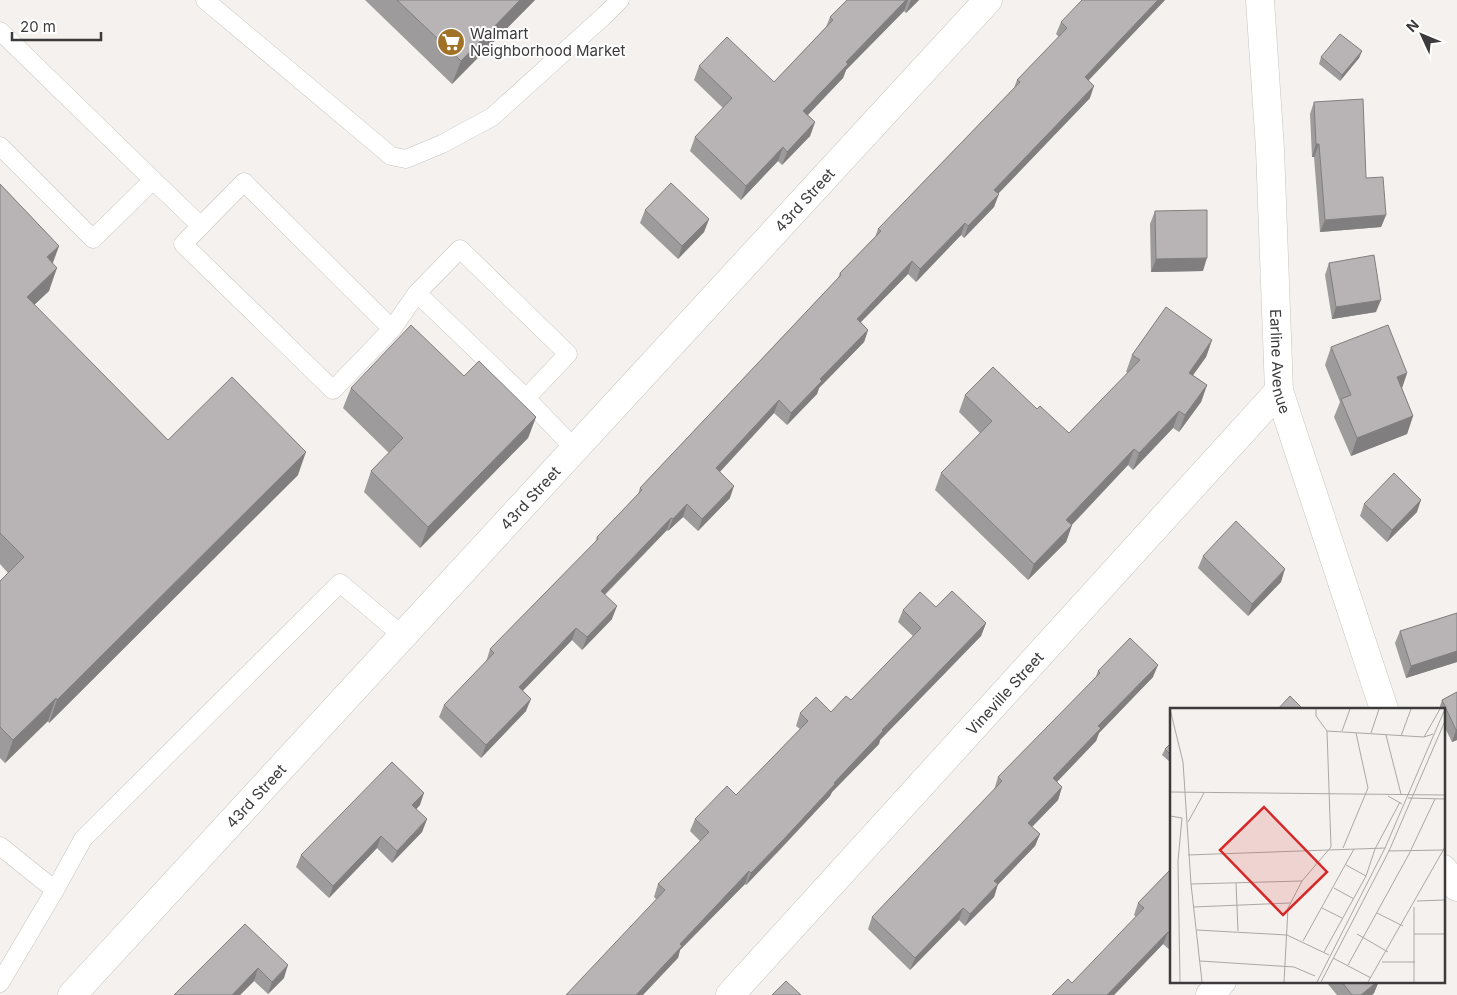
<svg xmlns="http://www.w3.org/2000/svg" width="1457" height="995" font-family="Inter,sans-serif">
<rect width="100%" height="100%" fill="#f4f1ee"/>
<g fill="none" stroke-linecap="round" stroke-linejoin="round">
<g stroke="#c7c4c2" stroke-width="19">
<g id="lane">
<path d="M 205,0 L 391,156 L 406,159 L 442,144 L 492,117 L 605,15 L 620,0"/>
<path d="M 0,31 L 153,180 L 93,239 L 0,146"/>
<path d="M 153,180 L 201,226"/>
<path d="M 417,293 L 526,398 L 575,449"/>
<path d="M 392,329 L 244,182 L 183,244 L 333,390 L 392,329 L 417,293 L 460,249 L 568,354 L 526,398"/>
<path d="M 0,846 L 55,890"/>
<path d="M 0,983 L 55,890 L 83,839 L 340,583 L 403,636"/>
</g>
</g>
<g stroke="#c7c4c2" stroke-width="29">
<g id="street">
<path id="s1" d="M 1260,0 L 1270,149 L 1279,391 L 1384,709"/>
<path d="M 1443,869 L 1457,887"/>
<path id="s2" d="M 72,995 L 988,0"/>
<path id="s3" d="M 730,995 L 1279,391"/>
<path d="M 1210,995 L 1222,981"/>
</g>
</g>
<use href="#lane" stroke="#fff" stroke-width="18"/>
<use href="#street" stroke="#fff" stroke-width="28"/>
</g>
<g fill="#9e9b9d">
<path d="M 365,0 L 535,0 L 452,84 Z"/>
<path d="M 847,0 L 919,0 L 906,13 L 904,11 L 846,70 L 843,78 L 808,115 L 815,122 L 810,136 L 782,165 L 778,161 L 741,200 L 690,151 L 695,137 L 723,108 L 694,80 L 699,66 L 774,82 L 826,27 L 830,17 Z"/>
<path d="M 1165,0 L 1089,80 L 1090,98 L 998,194 L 994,207 L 964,238 L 961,235 L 916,282 L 908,274 L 861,322 L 868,330 L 864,342 L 819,388 L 817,394 L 787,425 L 774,413 L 720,472 L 730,498 L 698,531 L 683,517 L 668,531 L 667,530 L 605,595 L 612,619 L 582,650 L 572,640 L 522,691 L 526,711 L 481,758 L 439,717 L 444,705 L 486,662 L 490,649 L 595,543 L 597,537 L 638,494 L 640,488 L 838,278 L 840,273 L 875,237 L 878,229 L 1014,88 L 1017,80 L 1059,37 L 1056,34 L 1061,22 Z"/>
<path d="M 1362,51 L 1359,58 L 1340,81 L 1319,64 L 1321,57 Z"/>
<path d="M 1314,102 L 1366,178 L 1386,215 L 1381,227 L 1320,232 L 1314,157 L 1312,157 L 1310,114 Z"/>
<path d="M 0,184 L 59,246 L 53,263 L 49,291 L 34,305 L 168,440 L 298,475 L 49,723 L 48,721 L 5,763 L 0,758 L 0,581 L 8,573 L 0,564 Z"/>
<path d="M 645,210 L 709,219 L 704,232 L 678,259 L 640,223 Z"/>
<path d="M 1155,211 L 1203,271 L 1151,272 L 1150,224 Z"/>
<path d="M 1329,263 L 1376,312 L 1332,319 L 1325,275 Z"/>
<path d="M 1212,340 L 1206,357 L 1193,375 L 1207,385 L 1201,402 L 1179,432 L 1173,428 L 1133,470 L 1128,465 L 1072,525 L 1066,542 L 1028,580 L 935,490 L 941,473 L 980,433 L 959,412 L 965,395 L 1037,409 L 1069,433 L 1128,373 L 1126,372 L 1132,355 Z"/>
<path d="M 1331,347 L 1407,373 L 1402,388 L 1413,416 L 1407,434 L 1351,456 L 1334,417 L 1340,402 L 1325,365 Z"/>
<path d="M 464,376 L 536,417 L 528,438 L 420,548 L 364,492 L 371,471 L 389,453 L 343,408 L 351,388 Z"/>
<path d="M 1364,504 L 1417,512 L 1387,542 L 1360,516 Z"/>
<path d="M 1203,556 L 1281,582 L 1248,616 L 1198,568 Z"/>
<path d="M 936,607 L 986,623 L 981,636 L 880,740 L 879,744 L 832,792 L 830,796 L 778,852 L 746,885 L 745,884 L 680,950 L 678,958 L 656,899 L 654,897 L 658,884 L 700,841 L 690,831 L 695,819 L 736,795 L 800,729 L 796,726 L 800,713 L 831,712 L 851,700 L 913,636 L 898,622 L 903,610 Z"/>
<path d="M 1457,613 L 1457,662 L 1406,678 L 1395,643 L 1400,631 Z"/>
<path d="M 1098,671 L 1153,677 L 1099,733 L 1096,741 L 1057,782 L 1062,787 L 1058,800 L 1032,827 L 1040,834 L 1035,846 L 998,884 L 994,897 L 965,926 L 959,920 L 910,970 L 868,929 L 872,917 L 994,790 L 998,777 L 1095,679 Z"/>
<path d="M 1457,692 L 1457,740 L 1452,742 L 1443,724 L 1443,709 L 1439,709 L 1442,700 Z"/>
<path d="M 1171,743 L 1171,763 L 1162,755 L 1165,749 Z"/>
<path d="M 420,805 L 416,809 L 427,819 L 422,832 L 392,863 L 377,848 L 329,898 L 296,867 L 301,855 Z"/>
<path d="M 1171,869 L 1171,951 L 1163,944 L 1114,995 L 1052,995 L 1072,983 L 1136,917 L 1134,915 L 1138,903 Z"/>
<path d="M 245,924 L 284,978 L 268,994 L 254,981 L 240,995 L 174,995 Z"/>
<path d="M 1328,981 L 1379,981 L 1374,993 L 1372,995 L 1337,995 L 1327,983 Z"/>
</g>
<g fill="#817e7f">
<path d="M 520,0 L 535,0 L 452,84 L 461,61 Z"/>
<path d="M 906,0 L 908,0 L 904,11 L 846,70 L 843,78 L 798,125 L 803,111 L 846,62 Z"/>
<path d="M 911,0 L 919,0 L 906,13 Z"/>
<path d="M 1158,0 L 1165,0 L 1080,89 L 1085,77 Z"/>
<path d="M 1362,51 L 1359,58 L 1340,81 L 1342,75 Z"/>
<path d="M 1094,86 L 1090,98 L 990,202 L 994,190 Z"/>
<path d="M 815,122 L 810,136 L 782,165 L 787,152 Z"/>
<path d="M 1316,144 L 1319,144 L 1314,157 L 1312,157 Z"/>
<path d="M 783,147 L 778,161 L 741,200 L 746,186 Z"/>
<path d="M 999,194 L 994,207 L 964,238 L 968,226 Z"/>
<path d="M 1386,215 L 1381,227 L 1320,232 L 1325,220 Z"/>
<path d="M 709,219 L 704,232 L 678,259 L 682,246 Z"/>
<path d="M 965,223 L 961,235 L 916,282 L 920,269 Z"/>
<path d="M 59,246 L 50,269 L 47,257 Z"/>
<path d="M 1207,258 L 1203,271 L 1151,272 L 1156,259 Z"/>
<path d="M 912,261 L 908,274 L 852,331 L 857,319 Z"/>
<path d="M 57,268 L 49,291 L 18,320 L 27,297 Z"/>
<path d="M 1381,300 L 1376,312 L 1332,319 L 1336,307 Z"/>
<path d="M 868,330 L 864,342 L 819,388 L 817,394 L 787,425 L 791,413 L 820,379 Z"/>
<path d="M 1212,340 L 1206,357 L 1183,389 L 1189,373 Z"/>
<path d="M 1407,373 L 1401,391 L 1397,377 Z"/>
<path d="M 1207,385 L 1201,402 L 1179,432 L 1185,415 Z"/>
<path d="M 779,400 L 774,413 L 711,481 L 716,468 Z"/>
<path d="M 1179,411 L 1173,428 L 1133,470 L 1139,453 Z"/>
<path d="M 1413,416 L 1407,434 L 1351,456 L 1357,438 Z"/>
<path d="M 536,417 L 528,438 L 420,548 L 428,527 Z"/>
<path d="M 1134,449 L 1128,465 L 1063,534 L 1072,525 L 1066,542 L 1028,580 L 1034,564 L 1066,520 Z"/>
<path d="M 306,452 L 298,475 L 49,723 L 57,700 Z"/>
<path d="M 734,486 L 730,498 L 698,531 L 702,519 Z"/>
<path d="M 1421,500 L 1417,512 L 1387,542 L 1392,530 Z"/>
<path d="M 687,504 L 683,517 L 668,531 L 673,519 Z"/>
<path d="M 671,518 L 667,530 L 596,603 L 601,591 Z"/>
<path d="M 1285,569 L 1281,582 L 1248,616 L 1252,604 Z"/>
<path d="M 617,606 L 612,619 L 582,650 L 587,637 Z"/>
<path d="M 986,623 L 981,636 L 880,740 L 879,744 L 832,792 L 830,796 L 746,885 L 751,873 L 882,730 Z"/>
<path d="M 576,628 L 572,640 L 514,700 L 519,687 Z"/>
<path d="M 1457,651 L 1457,662 L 1406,678 L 1411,666 Z"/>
<path d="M 1158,665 L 1153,677 L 1099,733 L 1096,741 L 1048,791 L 1053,778 L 1098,726 Z"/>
<path d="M 56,698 L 48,721 L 5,763 L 13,740 Z"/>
<path d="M 531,699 L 526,711 L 481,758 L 486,745 Z"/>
<path d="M 1457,729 L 1457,740 L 1452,742 L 1456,730 Z"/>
<path d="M 1062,787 L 1058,800 L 1024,835 L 1028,823 Z"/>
<path d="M 424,793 L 420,805 L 408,818 L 412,805 Z"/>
<path d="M 427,819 L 422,832 L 392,863 L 397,851 Z"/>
<path d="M 1040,834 L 1035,846 L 990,893 L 994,881 Z"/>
<path d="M 381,836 L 377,848 L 329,898 L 333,886 Z"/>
<path d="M 749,871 L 745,884 L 680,950 L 678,958 L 643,995 L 636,995 L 680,944 Z"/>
<path d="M 998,884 L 994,897 L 965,926 L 970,914 Z"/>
<path d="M 963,908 L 959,920 L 910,970 L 915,958 Z"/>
<path d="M 1168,932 L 1163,944 L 1114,995 L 1107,995 Z"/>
<path d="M 288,965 L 284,978 L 268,994 L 272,982 Z"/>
<path d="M 258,968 L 254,981 L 240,995 L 232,995 Z"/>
<path d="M 1378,981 L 1379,981 L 1374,993 L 1372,995 L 1361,995 Z"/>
</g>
<g fill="#b8b4b6" stroke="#817e7f">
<path d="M 397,0 L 520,0 L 461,61 Z"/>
<path d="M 847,0 L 906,0 L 846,62 L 848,64 L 803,111 L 815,122 L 787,152 L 783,147 L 746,186 L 695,137 L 732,98 L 699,66 L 727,37 L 774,82 L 833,20 L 830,17 Z"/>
<path d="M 1082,0 L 1158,0 L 1085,77 L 1094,86 L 994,190 L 999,194 L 968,226 L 965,223 L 920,269 L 912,261 L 857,319 L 868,330 L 820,379 L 822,381 L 791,413 L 779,400 L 716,468 L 734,486 L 702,519 L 687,504 L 673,519 L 671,518 L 601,591 L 617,606 L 587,637 L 576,628 L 519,687 L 531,699 L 486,745 L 444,705 L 494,653 L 490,649 L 598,539 L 597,537 L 642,490 L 640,488 L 841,275 L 840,273 L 881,231 L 878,229 L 1020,82 L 1017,80 L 1067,28 L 1061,22 Z"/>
<path d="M 1340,34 L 1362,51 L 1342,75 L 1321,57 Z"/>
<path d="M 1363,99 L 1366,178 L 1383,177 L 1386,215 L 1325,220 L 1319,144 L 1316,144 L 1314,102 Z"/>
<path d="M 671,183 L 709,219 L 682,246 L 645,210 Z"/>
<path d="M 0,184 L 59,246 L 47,257 L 57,268 L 27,297 L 168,440 L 232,377 L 306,452 L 57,700 L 56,698 L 13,740 L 0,727 L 0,581 L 24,557 L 0,533 Z"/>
<path d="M 1207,210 L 1207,258 L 1156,259 L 1155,211 Z"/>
<path d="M 1374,255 L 1381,300 L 1336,307 L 1329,263 Z"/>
<path d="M 1166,307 L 1212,340 L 1189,373 L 1207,385 L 1185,415 L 1179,411 L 1139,453 L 1134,449 L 1066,520 L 1072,525 L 1034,564 L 941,473 L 992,421 L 965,395 L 993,367 L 1037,409 L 1040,406 L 1069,433 L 1140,360 L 1132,355 Z"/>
<path d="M 411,325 L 464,376 L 479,361 L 536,417 L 428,527 L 371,471 L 403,438 L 351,388 Z"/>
<path d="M 1388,325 L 1407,373 L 1397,377 L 1413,416 L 1357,438 L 1341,399 L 1351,395 L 1331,347 Z"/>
<path d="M 1394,473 L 1421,500 L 1392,530 L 1364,504 Z"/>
<path d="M 1236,521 L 1285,569 L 1252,604 L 1203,556 Z"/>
<path d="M 952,591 L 986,623 L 882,730 L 883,731 L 834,783 L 835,784 L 783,840 L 751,873 L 749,871 L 680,944 L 682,946 L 636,995 L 566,995 L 665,890 L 658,884 L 709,832 L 695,819 L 727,786 L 736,795 L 808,721 L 800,713 L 816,697 L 831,712 L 846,696 L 851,700 L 921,628 L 903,610 L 920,592 L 936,607 Z"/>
<path d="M 1457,613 L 1457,651 L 1411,666 L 1400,631 Z"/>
<path d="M 1130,638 L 1158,665 L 1098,726 L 1101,728 L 1053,778 L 1062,787 L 1028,823 L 1040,834 L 994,881 L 998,884 L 970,914 L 963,908 L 915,958 L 872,917 L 1002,781 L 998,777 L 1100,673 L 1098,671 Z"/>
<path d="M 1457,692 L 1457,729 L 1456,730 L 1442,700 Z"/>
<path d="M 1290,696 L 1303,709 L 1278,709 Z"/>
<path d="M 1171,743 L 1171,755 L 1165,749 Z"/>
<path d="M 392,762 L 424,793 L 412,805 L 427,819 L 397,851 L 381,836 L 333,886 L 301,855 Z"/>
<path d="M 1171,869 L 1171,934 L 1168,932 L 1107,995 L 1052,995 L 1068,979 L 1072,983 L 1144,908 L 1138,903 Z"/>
<path d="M 245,924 L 288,965 L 272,982 L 258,968 L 232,995 L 174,995 Z"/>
<path d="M 786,981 L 801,995 L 772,995 Z"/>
<path d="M 1341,981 L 1378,981 L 1361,995 L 1352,995 Z"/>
</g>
<defs>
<g id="supermarket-disc" transform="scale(1.4375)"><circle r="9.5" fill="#a17125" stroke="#fff"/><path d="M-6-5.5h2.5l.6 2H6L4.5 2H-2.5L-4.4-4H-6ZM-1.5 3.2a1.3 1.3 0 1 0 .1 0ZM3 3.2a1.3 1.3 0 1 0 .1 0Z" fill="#fff"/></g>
</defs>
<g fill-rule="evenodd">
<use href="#supermarket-disc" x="451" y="42"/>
</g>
<g text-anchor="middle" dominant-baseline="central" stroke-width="4" stroke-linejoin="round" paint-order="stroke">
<g font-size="15" fill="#3c3a3a" stroke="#fff" text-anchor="start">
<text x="470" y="33">Walmart<tspan x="470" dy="17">Neighborhood Market</tspan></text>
</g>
<g font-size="15" fill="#3c3a3a" stroke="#fff">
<text stroke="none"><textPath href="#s2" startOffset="1081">43rd Street</textPath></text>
<text stroke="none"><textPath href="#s1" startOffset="362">Earline Avenue</textPath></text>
<text stroke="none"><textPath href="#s2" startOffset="676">43rd Street</textPath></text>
<text stroke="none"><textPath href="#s3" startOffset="408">Vineville Street</textPath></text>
<text stroke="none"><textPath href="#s2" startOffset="271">43rd Street</textPath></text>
</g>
</g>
<g transform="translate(1170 708)">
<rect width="275" height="275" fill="#f4f1ee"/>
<path fill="none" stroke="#aaa8a6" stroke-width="1" d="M 0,1 L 13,54 L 21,176 L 32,274M 157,23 L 254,29 L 263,26M 172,23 L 180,1M 201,25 L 209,1M 216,27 L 231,86M 231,28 L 241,1M 254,29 L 270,1M 0,84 L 275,87M 218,88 L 232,96M 238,90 L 275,91M 0,108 L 12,110 L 8,153 L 10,274M 18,114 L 34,85M 173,140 L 198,80 L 186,25M 218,143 L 274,142M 18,147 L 215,140M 176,157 L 196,168M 66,175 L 68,223M 21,176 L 132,173M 164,180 L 184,191M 247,193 L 275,192M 23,199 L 120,195M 152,200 L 172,210M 207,205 L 233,218M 27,222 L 117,227 L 159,247M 187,226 L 218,244M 244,226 L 275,226M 133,233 L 184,141M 154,244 L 196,168 L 205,141 L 230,94M 163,250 L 201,270M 30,253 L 124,259 L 145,268M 212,254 L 245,254M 178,257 L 239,146 L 265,91M 114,274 L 118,200 L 132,173 L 161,139 L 157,23 L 146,8 L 146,1M 147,274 L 215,140 L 275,1M 151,274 L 219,143 L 275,13M 198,274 L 275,139M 244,274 L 244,199"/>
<path fill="#d62828" fill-opacity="0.15" stroke="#d62828" stroke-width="2.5" d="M 94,99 L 157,164 L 113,207 L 50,142 Z"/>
<rect width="275" height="275" fill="none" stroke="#3c3a3a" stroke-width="2.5"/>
</g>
<g transform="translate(1422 35) rotate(314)" stroke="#ffffff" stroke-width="4" paint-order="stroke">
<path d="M0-4L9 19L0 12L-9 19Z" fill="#3c3a3a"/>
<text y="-8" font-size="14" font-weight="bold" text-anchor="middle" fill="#3c3a3a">N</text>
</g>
<path d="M12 32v8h89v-8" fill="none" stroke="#3c3a3a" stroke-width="2.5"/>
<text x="20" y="32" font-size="15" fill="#3c3a3a" stroke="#ffffff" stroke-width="4" paint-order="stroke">20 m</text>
</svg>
